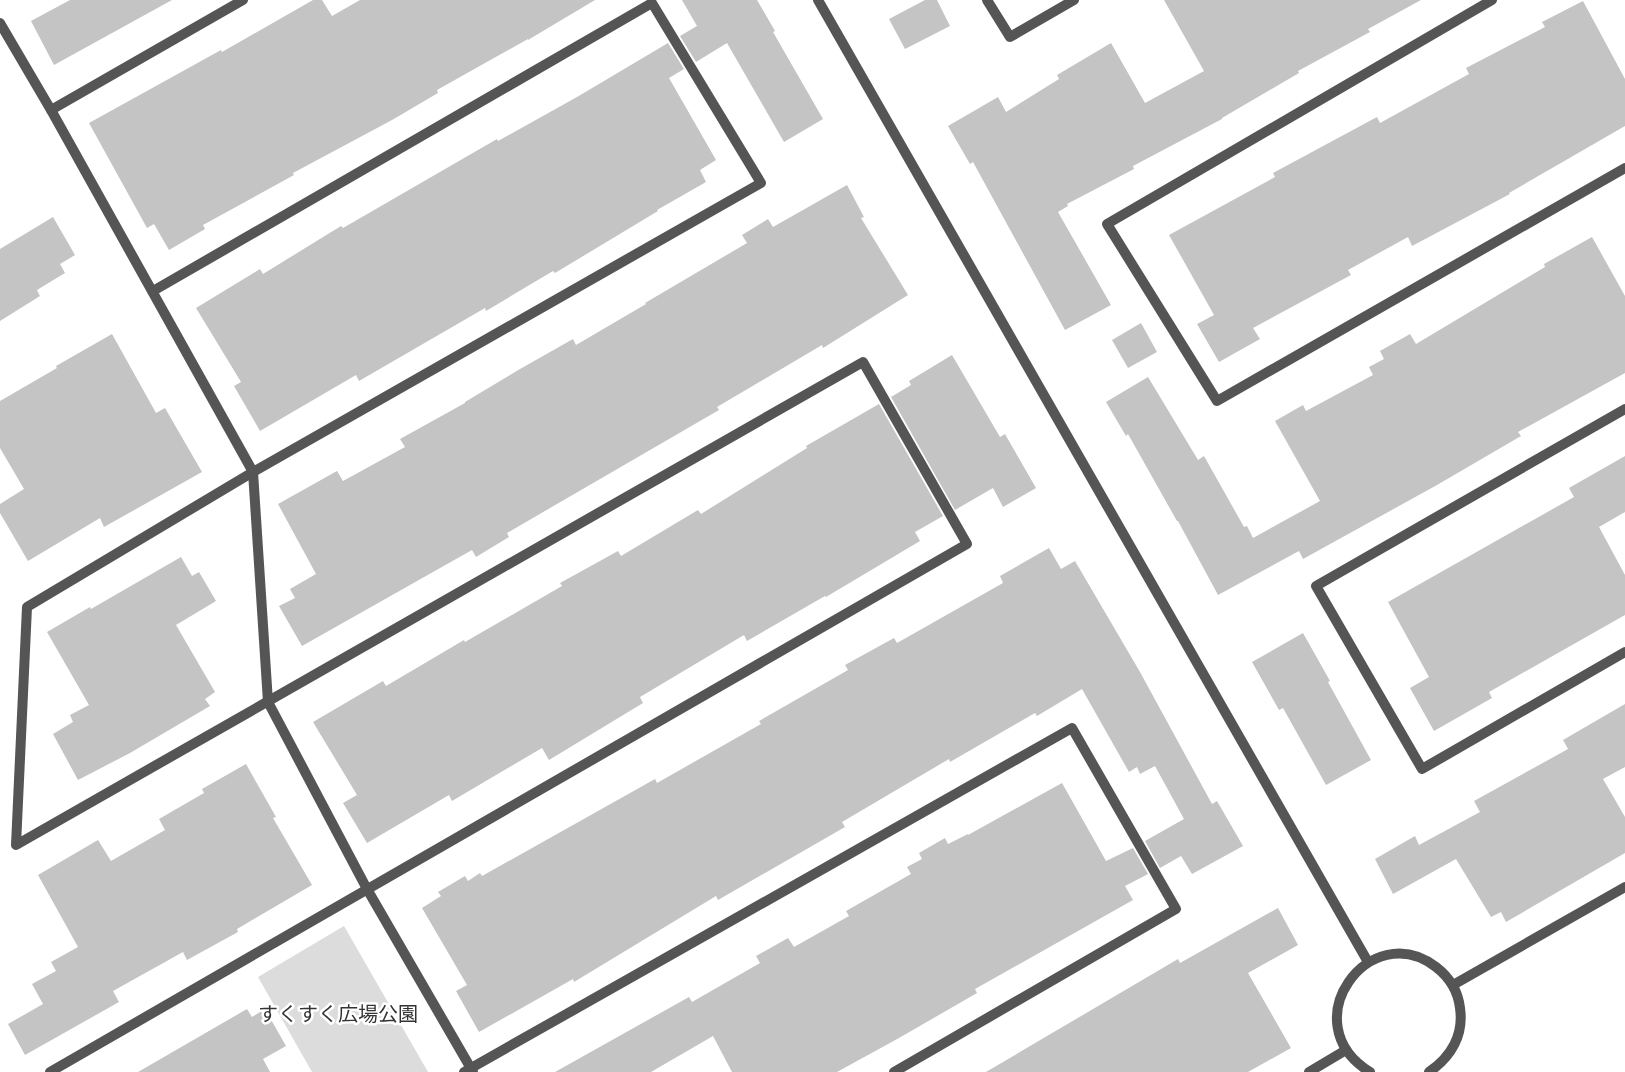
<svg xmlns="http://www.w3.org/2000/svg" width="1625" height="1072" font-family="'Alegreya Sans','Noto Sans JP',sans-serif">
<rect width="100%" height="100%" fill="#fff"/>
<path fill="#dcdcdc" d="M 344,926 L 428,1072 L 312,1072 L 258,977 Z"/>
<g fill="#c4c4c4">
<path d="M 70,0 L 172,0 L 54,65 L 31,21 Z"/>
<path d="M 313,0 L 322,0 L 332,16 L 360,0 L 595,0 L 528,40 L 528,39 L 437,90 L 438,93 L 392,120 L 293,173 L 294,175 L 203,225 L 205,229 L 169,250 L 154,224 L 147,228 L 89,123 L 221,50 L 222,52 Z"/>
<path d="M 682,0 L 757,0 L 775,31 L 773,32 L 823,119 L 784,142 L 727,43 L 696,62 L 680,36 L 697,26 Z"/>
<path d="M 925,0 L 937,0 L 950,26 L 905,49 L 889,19 Z"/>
<path d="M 1164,0 L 1421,0 L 1368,29 L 1370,32 L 1298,71 L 1299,73 L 1222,118 L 1222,119 L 1133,166 L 1134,169 L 1067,204 L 1068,206 L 1058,212 L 1111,305 L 1065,330 L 973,162 L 970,164 L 948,126 L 998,97 L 1006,112 L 1059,79 L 1057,75 L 1111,43 L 1145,103 L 1204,71 Z"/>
<path d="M 1583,1 L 1625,79 L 1625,126 L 1509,193 L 1510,194 L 1412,246 L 1408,237 L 1348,270 L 1351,275 L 1253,328 L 1260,339 L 1219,362 L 1197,324 L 1214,315 L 1169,235 L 1275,177 L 1273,173 L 1377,117 L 1380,123 L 1469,74 L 1466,68 L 1545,27 L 1542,22 Z"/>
<path d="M 668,43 L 684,69 L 669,78 L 716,160 L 700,170 L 706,182 L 657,210 L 658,211 L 555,273 L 553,271 L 486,311 L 485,308 L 359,381 L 356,375 L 260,431 L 234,386 L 241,382 L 196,308 L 260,269 L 263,274 L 341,226 L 343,228 L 497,139 L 498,141 L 577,97 Z"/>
<path d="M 847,185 L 864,217 L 861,218 L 908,295 L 823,348 L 822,345 L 717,407 L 719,410 L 507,533 L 509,537 L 476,557 L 472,550 L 302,646 L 279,606 L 295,598 L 290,589 L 316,574 L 278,504 L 337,471 L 343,481 L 405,447 L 400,439 L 465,403 L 465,402 L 520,369 L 573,339 L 576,345 L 646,304 L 645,303 L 747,243 L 742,235 L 768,219 L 773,227 Z"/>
<path d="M 53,217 L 75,255 L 60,264 L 65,273 L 37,290 L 40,296 L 0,321 L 0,249 Z"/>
<path d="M 1592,237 L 1625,296 L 1625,373 L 1518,432 L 1521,436 L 1437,485 L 1303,559 L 1299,551 L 1218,595 L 1178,521 L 1177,521 L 1128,434 L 1126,436 L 1106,402 L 1148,377 L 1198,460 L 1204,456 L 1244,527 L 1247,526 L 1253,538 L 1320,501 L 1275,421 L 1303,405 L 1306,411 L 1373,375 L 1369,367 L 1384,359 L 1380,351 L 1410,334 L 1416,344 L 1545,267 L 1544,264 Z"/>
<path d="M 1141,323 L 1157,352 L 1128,368 L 1112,340 Z"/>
<path d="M 112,334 L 156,413 L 165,408 L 202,472 L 104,527 L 100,518 L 28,561 L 0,513 L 0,504 L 24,489 L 0,448 L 0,401 L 57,368 L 56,366 Z"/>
<path d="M 952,355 L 1000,437 L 1005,434 L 1036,488 L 1003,507 L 993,488 L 955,510 L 891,397 L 911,385 L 909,381 Z"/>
<path d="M 879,404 L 943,516 L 915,532 L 920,541 L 826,597 L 825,596 L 747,641 L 744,635 L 640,697 L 643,703 L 549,760 L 542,748 L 452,801 L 449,795 L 367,843 L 343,803 L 357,795 L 313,722 L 383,681 L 386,686 L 464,640 L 465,642 L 562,586 L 560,583 L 618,551 L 621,556 L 698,510 L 701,514 L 807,448 L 806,446 Z"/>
<path d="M 1625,456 L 1625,512 L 1599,527 L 1625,575 L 1625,615 L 1489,692 L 1492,698 L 1434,731 L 1410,688 L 1429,677 L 1388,602 L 1574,497 L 1569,488 Z"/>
<path d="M 1049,548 L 1061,569 L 1075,561 L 1140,672 L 1212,804 L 1217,801 L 1243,846 L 1192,874 L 1181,856 L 1160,868 L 1145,841 L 1184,819 L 1155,766 L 1140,774 L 1137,767 L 1129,772 L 1082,689 L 1037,716 L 1035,713 L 950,762 L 949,759 L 842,822 L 845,827 L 718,900 L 716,896 L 574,982 L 573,979 L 479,1032 L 456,991 L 467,985 L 422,908 L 441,896 L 438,892 L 465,876 L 468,881 L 480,873 L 482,876 L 655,779 L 657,783 L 761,724 L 759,721 L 848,670 L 845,665 L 894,638 L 897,643 L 1003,583 L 1000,576 Z"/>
<path d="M 181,557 L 192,576 L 199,572 L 216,601 L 176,625 L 215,692 L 205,699 L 210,706 L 130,753 L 78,780 L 53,734 L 73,722 L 70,715 L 89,705 L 47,632 L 90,607 L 91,609 Z"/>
<path d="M 1303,633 L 1330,681 L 1328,682 L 1371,760 L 1326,785 L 1283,708 L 1279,710 L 1252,662 Z"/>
<path d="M 1625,704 L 1625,767 L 1603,779 L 1625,817 L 1625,853 L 1506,922 L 1501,912 L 1491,917 L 1456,859 L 1393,894 L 1375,859 L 1415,836 L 1419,845 L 1480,812 L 1474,801 L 1568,749 L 1563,740 Z"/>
<path d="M 246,764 L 276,817 L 273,818 L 312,885 L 237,929 L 238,932 L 187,960 L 183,952 L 113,991 L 119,1002 L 25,1055 L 8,1024 L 43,1004 L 32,984 L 56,971 L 51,962 L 78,947 L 38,875 L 98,840 L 111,861 L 165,830 L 159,819 L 204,793 L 202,789 Z"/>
<path d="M 1062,783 L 1106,861 L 1133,848 L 1148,874 L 1125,886 L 1133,900 L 975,989 L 977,993 L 899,1038 L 837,1072 L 732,1072 L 713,1036 L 651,1072 L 555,1072 L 689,997 L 692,1002 L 760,963 L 756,956 L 788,938 L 794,947 L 849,916 L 846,911 L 911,874 L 907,867 L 922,859 L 919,853 L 945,838 L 948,844 L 968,834 L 968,835 Z"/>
<path d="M 1278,908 L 1298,945 L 1248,973 L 1291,1048 L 1248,1072 L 986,1072 L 1178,959 L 1180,963 Z"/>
<path d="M 247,1009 L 252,1017 L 265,1009 L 286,1046 L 263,1059 L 270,1072 L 138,1072 Z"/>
</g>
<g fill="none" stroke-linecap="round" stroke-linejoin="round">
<g stroke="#555" stroke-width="10">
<path d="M 987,0 L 1010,37 L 1074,0"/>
<path d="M 1492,0 L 1107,224 L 1217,401 L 1625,168"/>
<path d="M 0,23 L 51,110 L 253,472 L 268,702 L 367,889 L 473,1072"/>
<path d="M 51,110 L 243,0"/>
<path d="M 1625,409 L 1316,586 L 1422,769 L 1625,652"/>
<path d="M 1453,985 L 1625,887"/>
<path d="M 50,1072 L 967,544 L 863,362 L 16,845 L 27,607 L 253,472 L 761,183 L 652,3 L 153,291"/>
<path d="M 464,1072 L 1072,728 L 1176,909 L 894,1072"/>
<path d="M 1309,1072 L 1346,1050"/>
</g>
<g stroke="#555" stroke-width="10">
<path d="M 818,0 L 1368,962"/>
<path d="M 1370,1072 C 1291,1023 1370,916 1436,967 C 1449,977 1458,991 1460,1008 C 1464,1035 1451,1057 1429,1072"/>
</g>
</g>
<g text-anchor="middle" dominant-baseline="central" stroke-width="5" stroke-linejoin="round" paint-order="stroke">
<g font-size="20" fill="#333" stroke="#fff">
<text x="338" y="1015">すくすく広場公園</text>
</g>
</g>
</svg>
